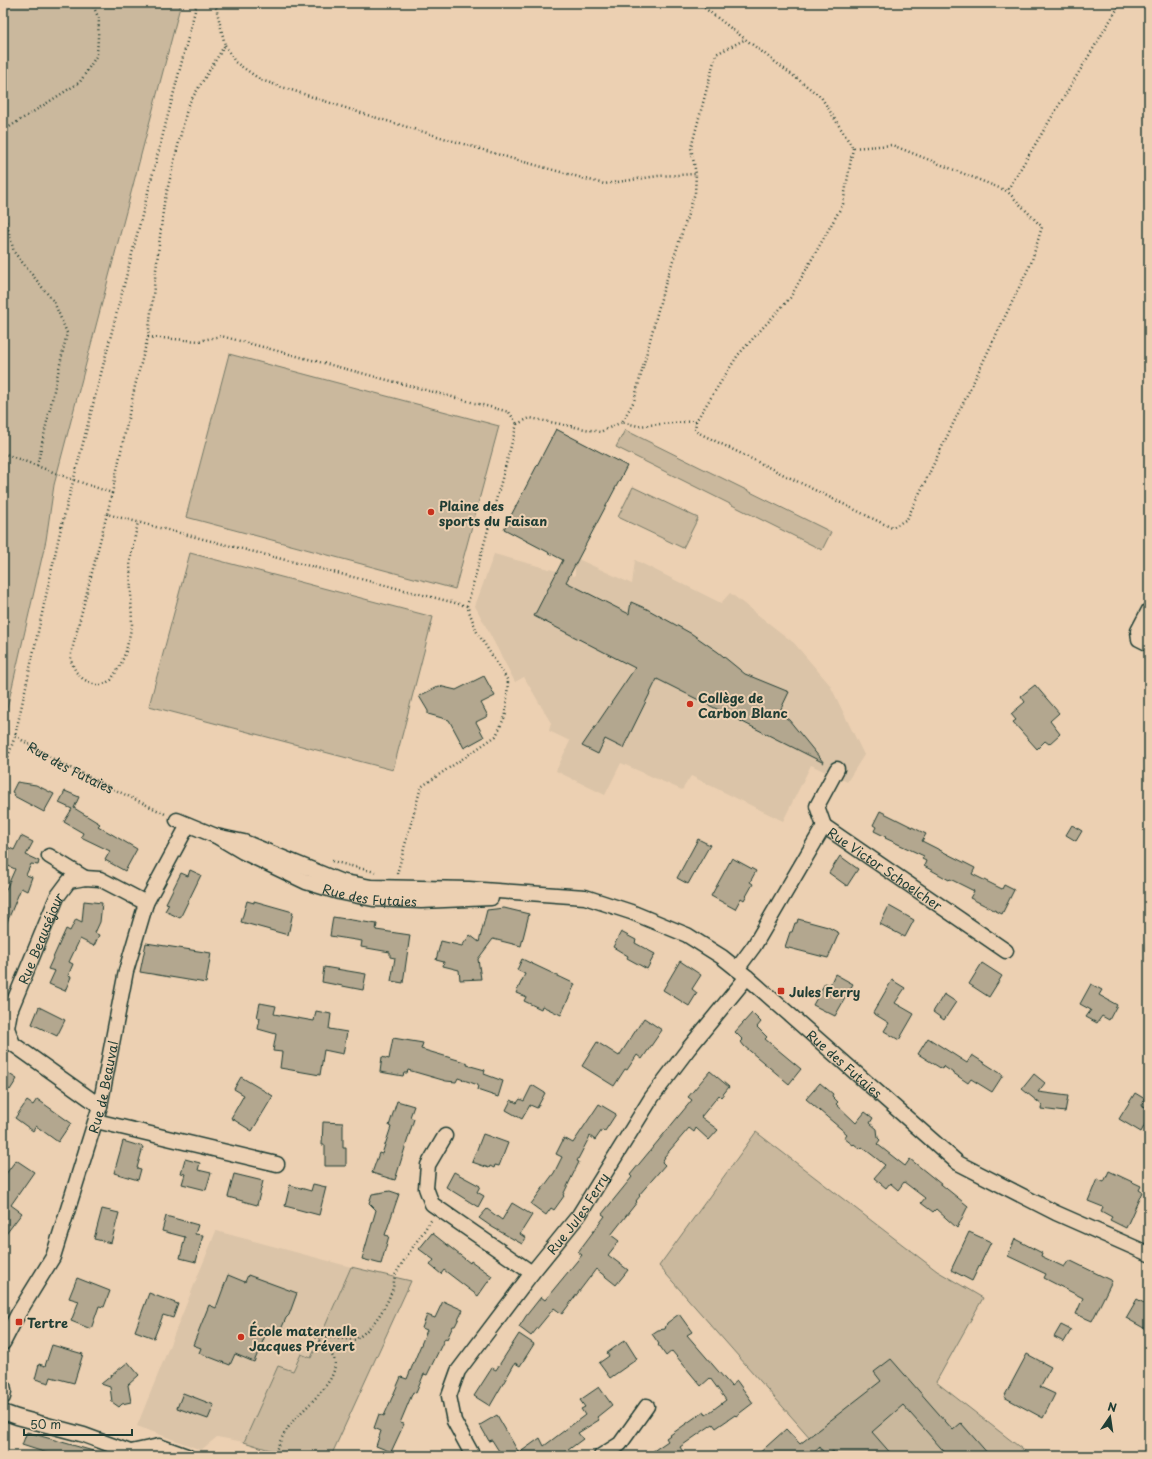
<svg xmlns="http://www.w3.org/2000/svg" width="1152" height="1459" font-family="'Playpen Sans',sans-serif">
<rect width="100%" height="100%" fill="#ecd0b2"/>
<filter id="ink" filterUnits="userSpaceOnUse"><feTurbulence type="fractalNoise" baseFrequency=".025" numOctaves="2"/><feDisplacementMap in="SourceGraphic" scale="8" xChannelSelector="R" yChannelSelector="G"/><feConvolveMatrix kernelMatrix="1 2 1 2 8 2 1 2 1" color-interpolation-filters="sRGB"/></filter>
<g filter="url(#ink)">
<g fill="#dbc4a8">
<path d="M 494,554 L 575,576 L 575,566 L 578,559 L 632,584 L 635,560 L 721,603 L 730,593 L 794,643 L 830,685 L 864,755 L 847,782 L 811,765 L 783,821 L 691,776 L 682,790 L 621,763 L 605,795 L 556,771 L 570,741 L 549,731 L 551,723 L 524,677 L 515,682 L 475,606 Z"/>
<path d="M 216,1231 L 351,1267 L 323,1330 L 314,1326 L 305,1344 L 314,1349 L 311,1358 L 293,1372 L 278,1367 L 244,1442 L 217,1437 L 201,1450 L 137,1426 Z"/>
</g>
<g fill="#cab89d" stroke="#747a68">
<path d="M 3,3 L 181,3 L 54,485 L 46,540 L 3,726 Z"/>
<path d="M 229,354 L 499,426 L 455,589 L 186,517 Z"/>
<path d="M 625,430 L 831,532 L 822,550 L 616,447 Z"/>
<path d="M 633,487 L 698,518 L 683,548 L 618,517 Z"/>
<path d="M 190,553 L 433,617 L 393,770 L 149,706 Z"/>
<path d="M 756,1132 L 937,1271 L 983,1298 L 936,1382 L 1031,1456 L 826,1456 L 659,1266 Z"/>
<path d="M 351,1267 L 411,1281 L 331,1456 L 289,1456 L 244,1442 L 278,1366 L 293,1371 L 301,1354 L 311,1358 Z"/>
</g>
<g fill="#b3a78f" stroke="#1f3d34">
<path d="M 556,429 L 627,466 L 566,582 L 629,614 L 631,602 L 647,609 L 692,634 L 718,652 L 745,674 L 789,692 L 779,713 L 789,720 L 824,763 L 657,679 L 623,748 L 605,739 L 598,754 L 582,746 L 635,668 L 534,616 L 563,560 L 504,529 Z"/>
<path d="M 484,676 L 495,696 L 481,703 L 488,716 L 476,722 L 484,737 L 464,748 L 449,720 L 428,714 L 428,711 L 419,696 L 439,686 L 456,690 Z"/>
<path d="M 1035,685 L 1059,713 L 1050,721 L 1060,734 L 1049,744 L 1045,741 L 1037,749 L 1013,722 L 1016,720 L 1011,714 L 1025,702 L 1021,696 Z"/>
<path d="M 17,782 L 36,785 L 54,794 L 44,812 L 14,796 L 15,794 L 12,792 Z"/>
<path d="M 65,791 L 79,797 L 74,808 L 100,824 L 98,826 L 137,849 L 125,871 L 105,860 L 110,851 L 81,837 L 83,833 L 64,822 L 72,809 L 59,803 Z"/>
<path d="M 880,811 L 926,834 L 922,841 L 975,868 L 972,874 L 1002,889 L 1004,885 L 1014,890 L 1002,914 L 970,898 L 974,891 L 950,879 L 949,880 L 924,866 L 926,861 L 922,859 L 924,856 L 885,838 L 886,837 L 874,831 L 876,827 L 873,825 Z"/>
<path d="M 1072,825 L 1082,831 L 1076,841 L 1066,835 Z"/>
<path d="M 21,836 L 33,842 L 26,855 L 39,861 L 38,865 L 31,864 L 26,875 L 32,877 L 27,891 L 21,888 L 3,932 L 3,896 L 15,869 L 6,865 L 8,860 L 3,859 L 3,845 L 14,850 Z"/>
<path d="M 698,839 L 710,845 L 688,884 L 677,878 Z"/>
<path d="M 840,856 L 858,869 L 847,886 L 829,873 Z"/>
<path d="M 732,858 L 756,871 L 750,882 L 753,884 L 744,900 L 741,898 L 735,909 L 711,896 Z"/>
<path d="M 190,870 L 201,875 L 180,918 L 165,911 L 169,904 L 166,903 L 181,873 L 188,876 Z"/>
<path d="M 84,901 L 102,903 L 100,922 L 95,933 L 99,935 L 94,946 L 80,939 L 69,962 L 73,964 L 68,976 L 71,977 L 65,991 L 49,984 L 55,971 L 48,969 L 66,929 L 70,931 L 76,919 L 82,922 Z"/>
<path d="M 247,901 L 254,903 L 254,901 L 293,912 L 288,935 L 241,922 Z"/>
<path d="M 889,906 L 914,920 L 905,937 L 880,924 Z"/>
<path d="M 504,908 L 529,914 L 521,946 L 493,939 L 478,959 L 481,979 L 460,980 L 459,970 L 443,966 L 444,962 L 436,960 L 441,941 L 462,946 L 470,935 L 479,942 L 487,910 Z"/>
<path d="M 333,917 L 377,924 L 376,930 L 410,935 L 403,983 L 391,981 L 395,958 L 390,957 L 390,952 L 361,947 L 362,941 L 330,936 Z"/>
<path d="M 798,919 L 828,927 L 839,933 L 828,958 L 785,947 L 790,932 L 792,932 L 795,923 L 797,923 Z"/>
<path d="M 621,932 L 636,940 L 635,943 L 655,954 L 647,969 L 627,958 L 628,956 L 613,947 Z"/>
<path d="M 146,943 L 211,953 L 206,983 L 140,972 Z"/>
<path d="M 522,959 L 575,984 L 561,1015 L 542,1006 L 541,1009 L 524,1001 L 526,997 L 516,993 L 525,974 L 517,970 Z"/>
<path d="M 680,961 L 701,975 L 692,989 L 697,993 L 689,1006 L 663,990 Z"/>
<path d="M 982,963 L 1002,976 L 989,997 L 969,984 Z"/>
<path d="M 324,967 L 366,974 L 363,990 L 322,982 Z"/>
<path d="M 835,974 L 853,984 L 835,1016 L 813,1005 L 825,983 L 830,985 Z"/>
<path d="M 892,980 L 905,988 L 895,1003 L 914,1014 L 899,1040 L 884,1031 L 889,1023 L 873,1013 Z"/>
<path d="M 1091,984 L 1102,990 L 1099,995 L 1117,1005 L 1109,1020 L 1102,1016 L 1097,1023 L 1086,1017 L 1091,1010 L 1080,1004 Z"/>
<path d="M 944,994 L 956,1002 L 944,1020 L 933,1012 Z"/>
<path d="M 260,1003 L 276,1006 L 274,1014 L 314,1021 L 316,1011 L 331,1014 L 329,1029 L 347,1032 L 343,1054 L 324,1050 L 320,1075 L 280,1068 L 282,1052 L 273,1051 L 276,1034 L 258,1029 L 260,1018 L 257,1018 Z"/>
<path d="M 39,1007 L 65,1020 L 57,1036 L 32,1024 Z"/>
<path d="M 752,1013 L 761,1022 L 757,1027 L 767,1037 L 765,1039 L 801,1069 L 789,1084 L 744,1046 L 741,1042 L 743,1040 L 735,1032 Z"/>
<path d="M 644,1018 L 662,1030 L 642,1059 L 637,1055 L 627,1070 L 625,1069 L 614,1086 L 582,1066 L 597,1042 L 619,1056 Z"/>
<path d="M 393,1038 L 423,1043 L 421,1049 L 468,1063 L 467,1065 L 485,1070 L 484,1074 L 503,1081 L 498,1097 L 477,1090 L 478,1085 L 458,1078 L 456,1082 L 446,1081 L 408,1070 L 407,1073 L 404,1073 L 403,1076 L 380,1072 L 382,1057 L 389,1059 Z"/>
<path d="M 928,1038 L 967,1063 L 972,1055 L 1003,1075 L 992,1092 L 971,1079 L 968,1083 L 943,1066 L 942,1069 L 918,1054 Z"/>
<path d="M 3,1070 L 17,1079 L 10,1090 L 3,1084 Z"/>
<path d="M 710,1071 L 729,1087 L 721,1097 L 719,1095 L 701,1117 L 718,1130 L 709,1140 L 696,1128 L 694,1132 L 689,1128 L 664,1157 L 665,1157 L 662,1162 L 665,1165 L 639,1195 L 640,1196 L 636,1201 L 637,1202 L 611,1235 L 619,1241 L 608,1255 L 628,1270 L 616,1285 L 596,1269 L 562,1314 L 554,1308 L 531,1336 L 519,1327 L 526,1316 L 541,1297 L 545,1300 L 582,1255 L 578,1252 L 605,1216 L 602,1214 L 632,1177 L 630,1175 L 692,1100 L 688,1097 Z"/>
<path d="M 1034,1074 L 1045,1083 L 1038,1092 L 1068,1096 L 1065,1112 L 1041,1109 L 1042,1105 L 1022,1089 Z"/>
<path d="M 241,1077 L 273,1096 L 252,1131 L 231,1118 L 244,1095 L 234,1089 Z"/>
<path d="M 820,1083 L 833,1094 L 832,1096 L 838,1102 L 836,1104 L 856,1123 L 865,1112 L 873,1118 L 870,1123 L 877,1129 L 878,1138 L 880,1140 L 877,1144 L 905,1166 L 910,1159 L 968,1206 L 957,1228 L 936,1209 L 933,1212 L 921,1203 L 925,1198 L 904,1182 L 898,1190 L 890,1183 L 886,1188 L 874,1178 L 885,1165 L 862,1147 L 860,1149 L 854,1144 L 853,1145 L 844,1138 L 847,1134 L 806,1099 Z"/>
<path d="M 532,1085 L 545,1093 L 537,1108 L 530,1105 L 522,1119 L 506,1110 L 511,1100 L 517,1103 L 520,1099 L 524,1101 Z"/>
<path d="M 1135,1093 L 1145,1099 L 1142,1105 L 1149,1109 L 1149,1117 L 1141,1132 L 1119,1119 Z"/>
<path d="M 37,1099 L 71,1123 L 58,1142 L 36,1126 L 33,1131 L 15,1118 L 27,1101 L 33,1105 Z"/>
<path d="M 397,1101 L 414,1106 L 410,1117 L 414,1119 L 395,1180 L 372,1173 L 379,1153 L 382,1154 L 391,1127 L 389,1126 Z"/>
<path d="M 599,1104 L 616,1114 L 605,1131 L 602,1130 L 595,1140 L 590,1136 L 577,1161 L 579,1162 L 563,1195 L 564,1196 L 554,1210 L 551,1208 L 546,1215 L 531,1204 L 554,1173 L 562,1157 L 556,1154 L 564,1138 L 573,1143 Z"/>
<path d="M 323,1122 L 343,1123 L 343,1148 L 346,1148 L 346,1166 L 325,1166 L 325,1145 L 322,1145 Z"/>
<path d="M 483,1134 L 508,1143 L 499,1166 L 495,1165 L 494,1168 L 490,1166 L 489,1168 L 472,1162 Z"/>
<path d="M 123,1141 L 143,1147 L 137,1168 L 141,1169 L 138,1180 L 114,1173 Z"/>
<path d="M 185,1159 L 200,1163 L 198,1170 L 211,1173 L 206,1190 L 182,1184 L 185,1174 L 181,1173 Z"/>
<path d="M 16,1160 L 34,1172 L 11,1205 L 22,1213 L 3,1238 L 3,1178 Z"/>
<path d="M 1109,1171 L 1141,1186 L 1139,1190 L 1142,1192 L 1126,1228 L 1110,1220 L 1112,1217 L 1101,1211 L 1103,1207 L 1088,1201 L 1097,1179 L 1104,1182 Z"/>
<path d="M 454,1172 L 480,1186 L 477,1192 L 484,1196 L 478,1207 L 446,1187 Z"/>
<path d="M 234,1174 L 263,1181 L 257,1205 L 228,1197 Z"/>
<path d="M 313,1184 L 326,1187 L 319,1215 L 285,1206 L 290,1185 L 311,1191 Z"/>
<path d="M 390,1191 L 399,1194 L 385,1235 L 389,1236 L 381,1264 L 362,1259 L 376,1210 L 369,1203 L 372,1194 Z"/>
<path d="M 512,1203 L 532,1215 L 520,1234 L 526,1238 L 522,1244 L 492,1227 L 479,1218 L 487,1209 L 502,1220 Z"/>
<path d="M 102,1209 L 119,1213 L 111,1243 L 94,1239 Z"/>
<path d="M 166,1216 L 198,1225 L 195,1234 L 203,1235 L 196,1262 L 180,1258 L 185,1237 L 162,1231 Z"/>
<path d="M 969,1232 L 991,1242 L 972,1281 L 951,1270 Z"/>
<path d="M 432,1233 L 470,1263 L 471,1261 L 492,1276 L 478,1296 L 444,1270 L 441,1274 L 430,1265 L 434,1260 L 419,1249 Z"/>
<path d="M 1015,1239 L 1042,1253 L 1041,1256 L 1064,1267 L 1069,1260 L 1112,1281 L 1092,1321 L 1076,1314 L 1083,1298 L 1044,1278 L 1046,1274 L 1008,1256 Z"/>
<path d="M 228,1275 L 245,1282 L 248,1275 L 297,1293 L 289,1315 L 286,1318 L 279,1334 L 268,1329 L 254,1362 L 235,1354 L 230,1365 L 199,1353 L 201,1348 L 193,1345 L 209,1305 L 216,1308 Z"/>
<path d="M 77,1278 L 110,1291 L 104,1307 L 99,1306 L 91,1329 L 71,1321 L 79,1301 L 69,1298 Z"/>
<path d="M 149,1293 L 178,1304 L 173,1318 L 163,1315 L 154,1338 L 135,1331 Z"/>
<path d="M 1137,1299 L 1149,1306 L 1149,1331 L 1126,1318 Z"/>
<path d="M 443,1301 L 463,1310 L 455,1326 L 453,1326 L 447,1339 L 445,1338 L 427,1375 L 424,1374 L 416,1393 L 413,1392 L 400,1423 L 404,1424 L 391,1452 L 376,1446 L 381,1431 L 374,1428 L 379,1414 L 384,1416 L 401,1377 L 407,1379 L 427,1330 L 422,1328 L 427,1315 L 435,1318 Z"/>
<path d="M 679,1314 L 692,1332 L 687,1335 L 731,1386 L 737,1381 L 753,1403 L 736,1416 L 735,1415 L 716,1428 L 713,1424 L 680,1447 L 686,1456 L 646,1456 L 668,1441 L 666,1438 L 704,1411 L 706,1415 L 726,1400 L 710,1378 L 701,1386 L 672,1351 L 666,1356 L 658,1345 L 659,1344 L 652,1334 L 658,1330 L 665,1329 L 667,1323 Z"/>
<path d="M 1061,1325 L 1071,1330 L 1064,1342 L 1054,1337 Z"/>
<path d="M 519,1334 L 534,1344 L 520,1366 L 515,1363 L 490,1406 L 474,1396 L 492,1368 L 496,1370 Z"/>
<path d="M 625,1340 L 637,1359 L 610,1378 L 599,1363 L 609,1356 L 607,1353 Z"/>
<path d="M 52,1345 L 83,1354 L 74,1383 L 51,1377 L 49,1383 L 35,1379 L 39,1364 L 45,1366 Z"/>
<path d="M 1027,1354 L 1051,1367 L 1040,1387 L 1055,1394 L 1043,1418 L 1004,1397 Z"/>
<path d="M 891,1359 L 953,1430 L 961,1423 L 990,1456 L 948,1456 L 903,1405 L 872,1432 L 893,1456 L 837,1456 L 833,1451 L 826,1456 L 820,1447 L 810,1456 L 756,1456 L 786,1429 L 800,1444 L 881,1381 L 874,1372 Z"/>
<path d="M 128,1362 L 139,1375 L 128,1385 L 131,1402 L 122,1404 L 119,1407 L 112,1402 L 110,1387 L 101,1384 Z"/>
<path d="M 599,1387 L 612,1405 L 597,1417 L 599,1420 L 578,1433 L 583,1439 L 560,1456 L 502,1456 L 492,1440 L 489,1441 L 480,1425 L 497,1415 L 519,1453 L 540,1438 L 544,1446 L 585,1415 L 581,1409 L 585,1407 L 580,1400 Z"/>
<path d="M 183,1393 L 214,1405 L 208,1419 L 177,1408 Z"/>
<path d="M 27,1432 L 100,1453 L 99,1456 L 56,1456 L 22,1445 Z"/>
</g>
<g fill="none" stroke-linecap="round" stroke-linejoin="round">
<g stroke="#1f3d34" stroke-width="17">
<g id="minor">
<path d="M 1149,610 L 1138,631 L 1139,639 L 1149,644"/>
<path id="s2" d="M 177,820 L 216,836 L 243,852 L 306,882 L 339,892 L 373,899 L 421,901 L 491,898"/>
<path d="M 824,826 L 817,806 L 837,769"/>
<path id="s3" d="M 216,836 L 244,842 L 340,881 L 371,887 L 469,889 L 585,897 L 631,912 L 687,935 L 722,957 L 747,977 L 958,1163 L 1056,1213 L 1149,1254"/>
<path d="M 49,856 L 85,878"/>
<path id="s4" d="M 737,969 L 754,946 L 824,826 L 1006,951"/>
<path id="s5" d="M 100,1106 L 13,1044 L 7,1028 L 10,1011 L 57,897 L 69,881 L 85,878 L 100,879 L 146,903"/>
<path d="M 96,1121 L 277,1164"/>
<path d="M 445,1136 L 428,1165 L 426,1188 L 432,1204 L 532,1273"/>
<path id="s6" d="M 3,1343 L 18,1314 L 53,1257 L 100,1106 L 126,971 L 146,903 L 188,825"/>
<path d="M 3,1385 L 4,1391 L 3,1397"/>
<path d="M 3,1412 L 17,1417 L 84,1435 L 141,1456"/>
<path d="M 131,1452 L 159,1446 L 187,1456"/>
<path id="s7" d="M 473,1456 L 454,1421 L 449,1396 L 458,1371 L 532,1273 L 579,1215 L 652,1097 L 689,1048 L 747,977"/>
<path d="M 601,1456 L 620,1444 L 647,1406"/>
</g>
</g>
<g stroke="#1f3d34" stroke-width="2.5" stroke-dasharray="1 3" stroke-linecap="butt">
<path d="M 698,3 L 821,97 L 853,148 L 892,145 L 1007,191 L 1119,6 L 1125,3"/>
<path d="M 225,45 L 235,62 L 261,80 L 364,114 L 510,158 L 604,184 L 658,176 L 696,174"/>
<path d="M 3,131 L 80,82 L 97,55 L 99,19 L 92,3"/>
<path d="M 853,148 L 843,204 L 790,298 L 738,355 L 696,421 L 695,431 L 892,528 L 907,519 L 1031,263 L 1042,227 L 1007,191"/>
<path d="M 3,210 L 14,252 L 54,302 L 67,333 L 37,466"/>
<path d="M 148,337 L 199,341 L 221,336 L 509,412 L 517,424"/>
<path d="M 696,421 L 638,426 L 622,422 L 634,401 L 663,291 L 695,193 L 696,174 L 691,148 L 716,54 L 746,39"/>
<path d="M 517,424 L 530,418 L 600,432 L 622,422"/>
<path d="M 3,453 L 74,480 L 112,493 L 135,386 L 148,337 L 164,203 L 188,105 L 225,45 L 215,3"/>
<path d="M 112,493 L 107,514 L 156,527 L 467,606"/>
<path d="M 107,514 L 71,654 L 71,661 L 76,672 L 83,679 L 95,685 L 102,685 L 111,680 L 121,664 L 126,651 L 132,625 L 130,561 L 138,522"/>
<path id="s1" d="M 15,736 L 62,764 L 165,814"/>
<path d="M 3,772 L 15,736 L 60,532 L 197,3"/>
<path d="M 332,861 L 375,872"/>
<path d="M 397,874 L 421,787 L 496,736 L 506,714 L 508,681 L 477,632 L 467,606 L 517,424"/>
<path d="M 274,1456 C 278,1444 285,1431 293,1421 C 305,1407 341,1379 334,1359 C 330,1350 321,1342 314,1336 L 355,1340 C 373,1328 386,1308 393,1288 C 394,1283 394,1278 396,1273 C 407,1255 420,1237 432,1219"/>
</g>
<use href="#minor" stroke="#ecd0b2" stroke-width="14"/>
</g>
</g>
<g fill="#c8321e" stroke="#ecd0b2" stroke-width="1.5">
<circle cx="431" cy="512" r="4"/>
<circle cx="690" cy="704" r="4"/>
<rect x="777" y="987" width="8" height="8" rx="2"/>
<rect x="15" y="1318" width="8" height="8" rx="2"/>
<circle cx="241" cy="1337" r="4"/>
</g>
<g text-anchor="middle" dominant-baseline="central" stroke-width="4" stroke-linejoin="round" paint-order="stroke">
<g font-size="13" font-weight="bold" fill="#1f3d34" stroke="#ecd0b2" text-anchor="start">
<text x="439" y="505">Plaine des<tspan x="439" dy="15">sports du Faisan</tspan></text>
<text x="698" y="697">Collège de<tspan x="698" dy="15">Carbon Blanc</tspan></text>
<text x="789" y="991">Jules Ferry</text>
<text x="27" y="1322">Tertre</text>
<text x="249" y="1330">École maternelle<tspan x="249" dy="15">Jacques Prévert</tspan></text>
</g>
<g font-size="13" fill="#1f3d34" stroke="#ecd0b2">
<text stroke="none"><textPath href="#s1" startOffset="64">Rue des Futaies</textPath></text>
<text stroke="none"><textPath href="#s4" startOffset="242">Rue Victor Schoelcher</textPath></text>
<text stroke="none"><textPath href="#s2" startOffset="209">Rue des Futaies</textPath></text>
<text stroke="none"><textPath href="#s5" startOffset="220">Rue Beauséjour</textPath></text>
<text stroke="none"><textPath href="#s3" startOffset="691">Rue des Futaies</textPath></text>
<text stroke="none"><textPath href="#s6" startOffset="277">Rue de Beauval</textPath></text>
<text stroke="none"><textPath href="#s7" startOffset="290">Rue Jules Ferry</textPath></text>
</g>
</g>
<rect width="1152" height="1459" fill="none" stroke="#ecd0b2" stroke-width="16"/>
<rect x="8" y="8" width="1136" height="1443" fill="none" stroke="#1f3d34" stroke-width="1.5" filter="url(#ink)"/>
<g transform="translate(1110 1417) rotate(13)" stroke="#ecd0b2" stroke-width="3" paint-order="stroke">
<path d="M0-3L7 15L0 10L-7 15Z" fill="#1f3d34"/>
<text y="-6" font-size="11" font-weight="bold" text-anchor="middle" fill="#1f3d34">N</text>
</g>
<path d="M24 1429v6h108v-6" fill="none" stroke="#1f3d34" stroke-width="2"/>
<text x="30" y="1429" font-size="12" fill="#1f3d34" stroke="#ecd0b2" stroke-width="3" paint-order="stroke">50 m</text>
</svg>
